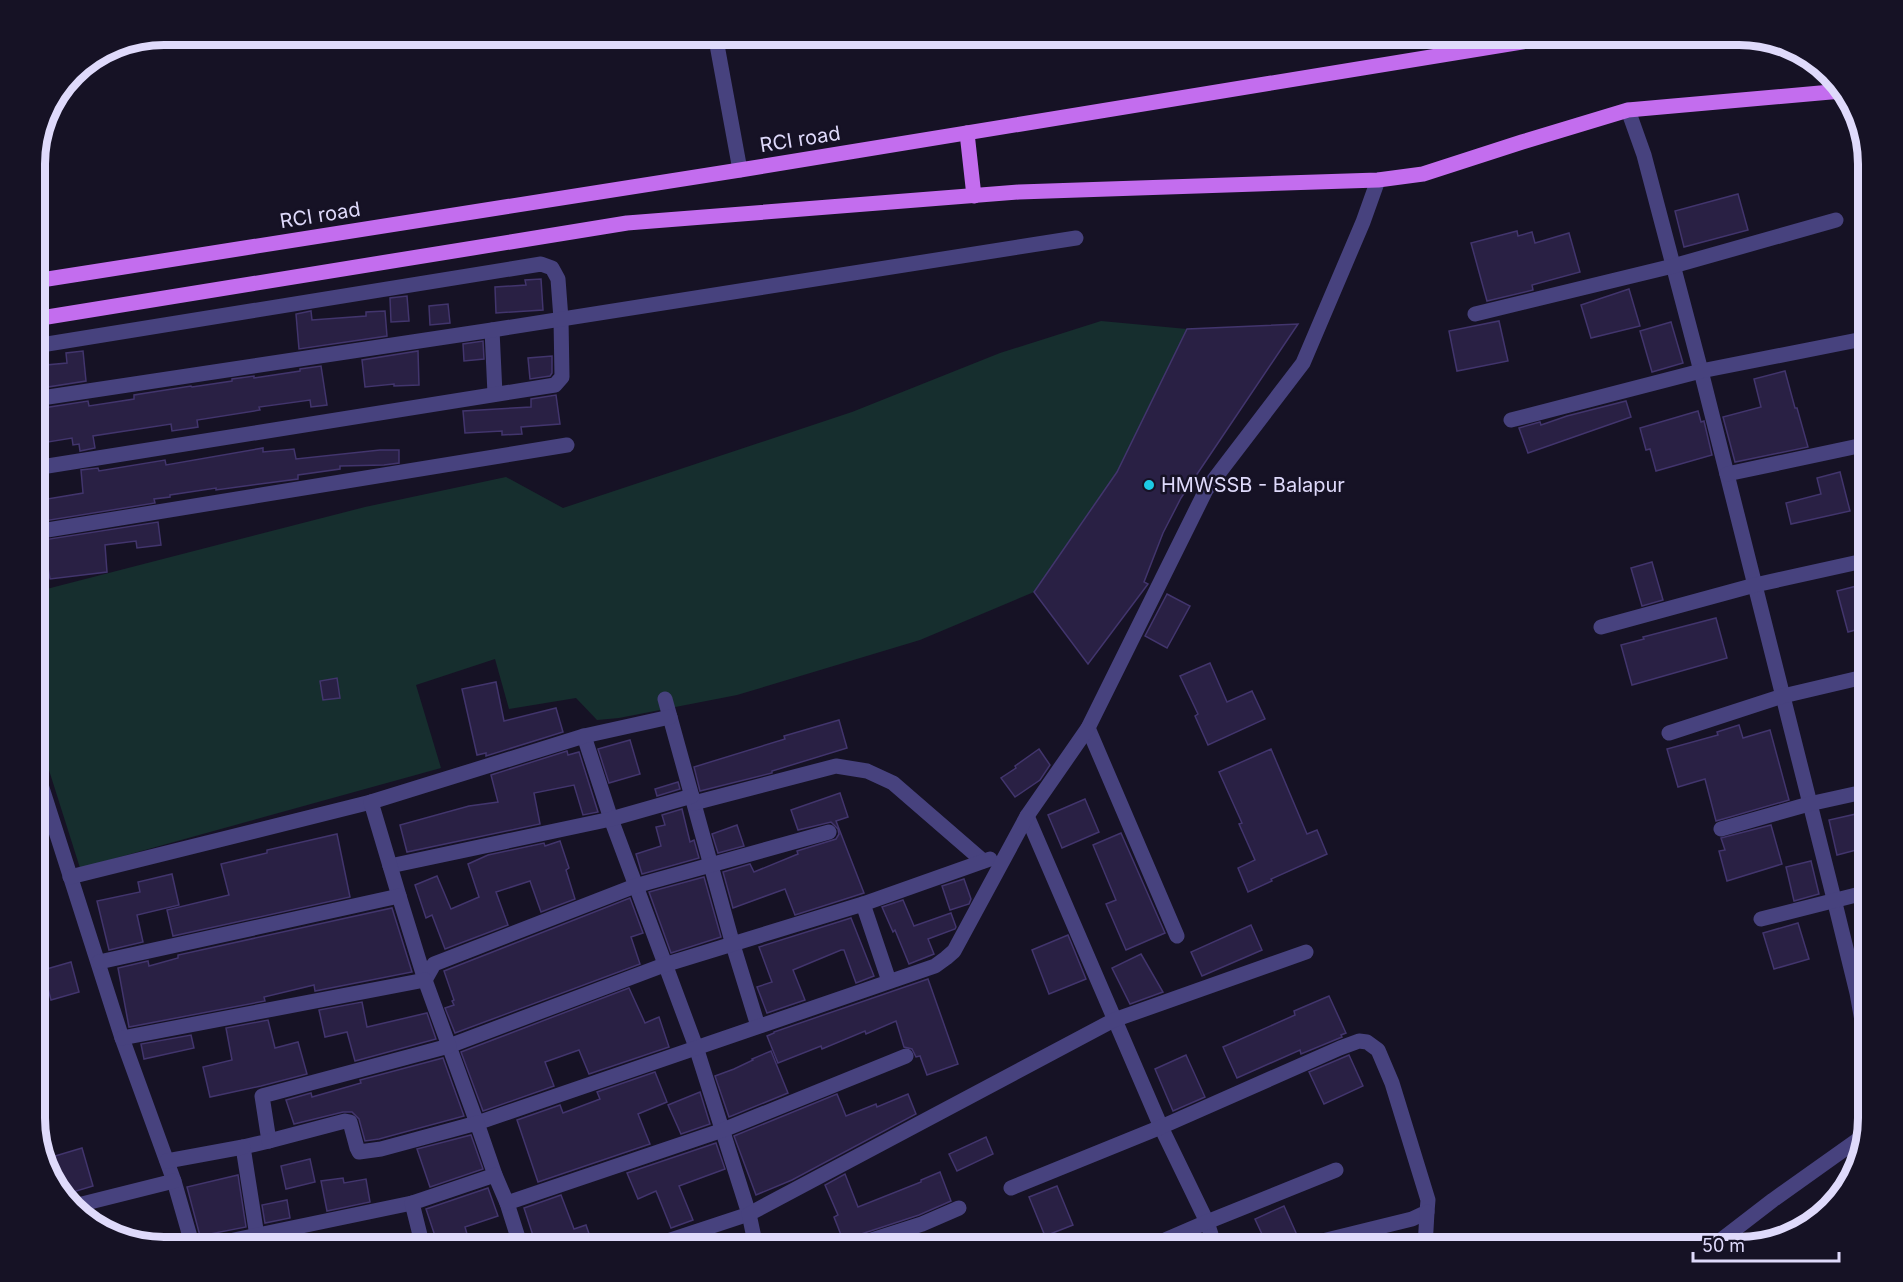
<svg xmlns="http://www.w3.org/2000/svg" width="1903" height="1282" font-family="Inter,sans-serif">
<rect width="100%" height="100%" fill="#161225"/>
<path fill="#162e2e" d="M 1101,321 L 1187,329 L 1117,472 L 1034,592 L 920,640 L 737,695 L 619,718 L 597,720 L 576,698 L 509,709 L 495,659 L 416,685 L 441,768 L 80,868 L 35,726 L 35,592 L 365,507 L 506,477 L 563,508 L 852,412 L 1000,353 Z"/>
<g fill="#292044" stroke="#42356d" stroke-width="1.5">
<path d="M 1738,194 L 1748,230 L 1684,247 L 1675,211 Z"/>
<path d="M 1517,231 L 1518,236 L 1532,232 L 1535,243 L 1569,233 L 1580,272 L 1532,285 L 1533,290 L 1487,301 L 1471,243 Z"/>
<path d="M 541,279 L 543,310 L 496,313 L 495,287 L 526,285 L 525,280 Z"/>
<path d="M 1629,289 L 1640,326 L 1591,338 L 1581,305 Z"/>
<path d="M 407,296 L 409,321 L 391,322 L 390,298 Z"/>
<path d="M 448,304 L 450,323 L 430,325 L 429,306 Z"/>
<path d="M 311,311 L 312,320 L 366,316 L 366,312 L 385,311 L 387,336 L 299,349 L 296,314 Z"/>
<path d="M 1499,321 L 1508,361 L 1457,371 L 1449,331 Z"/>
<path d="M 1671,322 L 1683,363 L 1652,372 L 1640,331 Z"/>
<path d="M 1298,324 L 1181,498 L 1163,533 L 1144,582 L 1148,584 L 1088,664 L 1034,592 L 1117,472 L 1187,329 Z"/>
<path d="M 483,341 L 484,359 L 464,361 L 463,344 Z"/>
<path d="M 83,351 L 86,381 L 35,389 L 35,366 L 67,363 L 66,353 Z"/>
<path d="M 418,351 L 419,385 L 394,386 L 394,384 L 365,387 L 362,360 Z"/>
<path d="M 552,356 L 552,373 L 550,376 L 530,379 L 528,358 Z"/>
<path d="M 321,366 L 327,405 L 311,407 L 310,400 L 259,407 L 260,410 L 197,420 L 198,427 L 172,431 L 171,424 L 93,436 L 95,448 L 80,451 L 79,444 L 73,445 L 72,438 L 42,443 L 37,409 L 88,401 L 89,406 L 134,399 L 134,395 L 191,386 L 192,387 L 232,381 L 232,379 L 254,376 L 254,378 L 300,371 L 300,369 Z"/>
<path d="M 1785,371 L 1795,408 L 1797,408 L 1808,447 L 1735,462 L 1723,417 L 1761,407 L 1754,379 Z"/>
<path d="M 556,395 L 560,424 L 521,427 L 522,434 L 502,435 L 502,431 L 465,433 L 463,411 L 531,407 L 531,399 Z"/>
<path d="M 1626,401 L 1631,417 L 1528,453 L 1519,428 L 1540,422 L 1541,425 L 1567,416 Z"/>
<path d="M 1698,411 L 1701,422 L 1704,421 L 1712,455 L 1656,471 L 1650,449 L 1646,450 L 1640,428 Z"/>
<path d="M 263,448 L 263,452 L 294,449 L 296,459 L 380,450 L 399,450 L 399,463 L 384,465 L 340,466 L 340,469 L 298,475 L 298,479 L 245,486 L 216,490 L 216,488 L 170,495 L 170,497 L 154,499 L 155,503 L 44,521 L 41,500 L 83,493 L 81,470 L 98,468 L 99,471 L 165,460 L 166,465 Z"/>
<path d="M 1840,472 L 1850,511 L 1791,524 L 1786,503 L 1821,494 L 1817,478 Z"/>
<path d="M 158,522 L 161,545 L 137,548 L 136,541 L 105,545 L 107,572 L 50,579 L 43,540 Z"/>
<path d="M 1652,562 L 1663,600 L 1642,606 L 1631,568 Z"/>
<path d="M 1868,583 L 1868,624 L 1862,626 L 1863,628 L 1848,632 L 1837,591 Z"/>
<path d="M 1167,594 L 1190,606 L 1167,648 L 1145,636 Z"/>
<path d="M 1716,618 L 1727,658 L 1632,685 L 1621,645 L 1644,639 L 1643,637 Z"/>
<path d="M 1210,663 L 1227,702 L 1252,691 L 1265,719 L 1208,745 L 1195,716 L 1198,714 L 1180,676 Z"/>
<path d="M 337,678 L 340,698 L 323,700 L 320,681 Z"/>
<path d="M 496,682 L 504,721 L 556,708 L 563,732 L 486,756 L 486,753 L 477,755 L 462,689 Z"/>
<path d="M 839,720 L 847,748 L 772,771 L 772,773 L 700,791 L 694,767 L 785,739 L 784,736 Z"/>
<path d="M 1739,725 L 1743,738 L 1770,730 L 1789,800 L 1716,821 L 1705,779 L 1678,787 L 1667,749 L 1718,735 L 1717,732 Z"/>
<path d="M 630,740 L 640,774 L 609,783 L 598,749 Z"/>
<path d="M 1039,749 L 1050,765 L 1040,780 L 1015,797 L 1001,778 L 1016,768 L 1015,766 Z"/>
<path d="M 1271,749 L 1307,834 L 1317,830 L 1327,854 L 1271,879 L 1272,881 L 1248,892 L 1238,868 L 1255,860 L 1239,824 L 1242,823 L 1219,772 Z"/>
<path d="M 567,751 L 568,755 L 579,752 L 598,812 L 583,815 L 574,785 L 534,793 L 540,824 L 407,852 L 400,825 L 469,806 L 498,802 L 491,775 Z"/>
<path d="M 678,782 L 680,789 L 657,796 L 655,789 Z"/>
<path d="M 840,793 L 848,817 L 836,821 L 864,893 L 795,915 L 785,889 L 733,908 L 723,872 L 750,864 L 754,872 L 798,854 L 797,851 L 836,839 L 839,834 L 838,829 L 831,822 L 798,830 L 791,810 Z"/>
<path d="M 1085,799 L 1099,832 L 1062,848 L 1048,815 Z"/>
<path d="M 682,809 L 690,842 L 694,840 L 699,858 L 642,874 L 636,854 L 661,846 L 656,827 L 665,825 L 662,815 Z"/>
<path d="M 1856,814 L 1857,819 L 1868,816 L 1868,847 L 1837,855 L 1829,820 Z"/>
<path d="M 737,825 L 744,846 L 718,853 L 712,834 Z"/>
<path d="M 1771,825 L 1782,864 L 1727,881 L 1719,851 L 1725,850 L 1721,838 Z"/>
<path d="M 1121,833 L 1165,933 L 1126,950 L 1106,904 L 1116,900 L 1093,845 Z"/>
<path d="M 337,834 L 350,897 L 173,936 L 167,910 L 229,895 L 221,864 L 267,853 L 267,850 Z"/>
<path d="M 560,841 L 569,868 L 566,870 L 575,899 L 541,912 L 530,881 L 496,892 L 508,925 L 445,949 L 432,915 L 426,918 L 415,885 L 437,876 L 451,909 L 479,897 L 468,864 L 488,855 L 544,843 L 545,846 Z"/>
<path d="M 1811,861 L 1819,894 L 1794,901 L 1786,867 Z"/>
<path d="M 172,874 L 179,905 L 137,915 L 143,942 L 109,950 L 97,901 L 140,892 L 138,882 Z"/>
<path d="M 704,877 L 721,937 L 671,953 L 649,892 Z"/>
<path d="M 964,879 L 971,899 L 969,904 L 950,910 L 942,886 Z"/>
<path d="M 630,898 L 643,933 L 631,937 L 640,964 L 455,1033 L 445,1008 L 454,1005 L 452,1001 L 454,1000 L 444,971 Z"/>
<path d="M 903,900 L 914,926 L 951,913 L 956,927 L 955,929 L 928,939 L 934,954 L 909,964 L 895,930 L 893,932 L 882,907 Z"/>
<path d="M 392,908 L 412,972 L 315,991 L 314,985 L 264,997 L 265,1001 L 129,1027 L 118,968 L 148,961 L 149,966 L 178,958 L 178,955 Z"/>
<path d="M 851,918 L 874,976 L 856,983 L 844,950 L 841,950 L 793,970 L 805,1000 L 767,1013 L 757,987 L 772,982 L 759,947 Z"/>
<path d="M 1798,923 L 1809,959 L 1774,969 L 1763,933 Z"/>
<path d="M 1251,925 L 1262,950 L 1202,976 L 1191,952 Z"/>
<path d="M 1068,935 L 1086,979 L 1049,994 L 1032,950 Z"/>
<path d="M 1141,954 L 1163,992 L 1130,1004 L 1112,968 Z"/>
<path d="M 71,962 L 79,992 L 51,1000 L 43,970 Z"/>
<path d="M 928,979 L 958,1064 L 927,1075 L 920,1056 L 916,1057 L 912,1049 L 904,1047 L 896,1021 L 866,1034 L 865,1031 L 822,1049 L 821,1046 L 778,1063 L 767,1036 L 774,1033 L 774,1032 Z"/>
<path d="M 629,988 L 645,1023 L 659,1017 L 669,1047 L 589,1074 L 579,1050 L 545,1062 L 554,1086 L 483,1111 L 461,1052 Z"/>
<path d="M 1329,996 L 1346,1033 L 1341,1035 L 1342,1037 L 1301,1054 L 1300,1050 L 1237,1078 L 1223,1047 L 1295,1015 L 1294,1011 Z"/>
<path d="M 362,1002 L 367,1027 L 427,1013 L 436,1039 L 355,1061 L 347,1032 L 325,1037 L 319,1010 Z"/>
<path d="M 268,1020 L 275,1048 L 298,1042 L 307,1074 L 261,1086 L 210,1097 L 203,1067 L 232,1060 L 226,1028 Z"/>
<path d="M 191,1035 L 194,1048 L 144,1059 L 141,1044 Z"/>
<path d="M 771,1051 L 788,1093 L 729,1117 L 715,1076 L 734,1069 L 753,1060 L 752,1059 Z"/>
<path d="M 1186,1055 L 1205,1097 L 1173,1111 L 1155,1069 Z"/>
<path d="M 1349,1055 L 1363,1086 L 1324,1104 L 1309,1072 Z"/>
<path d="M 443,1058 L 464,1116 L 379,1139 L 365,1141 L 359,1119 L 352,1112 L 343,1112 L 294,1124 L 286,1100 L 311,1093 L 312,1097 L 361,1083 L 360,1080 Z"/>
<path d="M 655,1072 L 667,1102 L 638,1114 L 650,1144 L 538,1182 L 517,1120 L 560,1105 L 563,1113 L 600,1099 L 597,1092 Z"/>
<path d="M 700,1092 L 710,1124 L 681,1134 L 668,1105 Z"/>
<path d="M 837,1094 L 846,1116 L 876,1104 L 877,1107 L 908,1094 L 916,1114 L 792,1180 L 756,1195 L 734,1136 Z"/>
<path d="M 471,1135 L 483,1169 L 430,1187 L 417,1149 Z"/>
<path d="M 986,1137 L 993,1154 L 957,1171 L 949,1154 Z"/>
<path d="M 716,1143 L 725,1169 L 679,1186 L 693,1220 L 671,1228 L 656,1191 L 638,1199 L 627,1173 Z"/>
<path d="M 82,1148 L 93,1186 L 63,1195 L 52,1182 L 45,1159 Z"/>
<path d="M 310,1159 L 315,1182 L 286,1189 L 281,1166 Z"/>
<path d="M 940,1172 L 951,1201 L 919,1215 L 843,1240 L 834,1217 L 838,1215 L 825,1185 L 845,1174 L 858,1207 L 921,1182 L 921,1180 Z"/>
<path d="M 238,1175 L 246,1227 L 200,1236 L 187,1187 Z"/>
<path d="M 343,1178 L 344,1183 L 366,1179 L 370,1202 L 327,1211 L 321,1181 Z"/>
<path d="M 1057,1186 L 1073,1225 L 1045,1236 L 1029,1197 Z"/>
<path d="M 488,1188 L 498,1216 L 465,1227 L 471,1248 L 439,1248 L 426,1209 Z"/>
<path d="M 561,1195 L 574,1229 L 586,1225 L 594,1248 L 537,1248 L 524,1208 Z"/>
<path d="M 287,1200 L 290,1218 L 265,1223 L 262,1205 Z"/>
<path d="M 1284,1206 L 1297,1235 L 1268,1247 L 1255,1219 Z"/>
</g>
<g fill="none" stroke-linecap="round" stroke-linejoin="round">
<g stroke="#47427e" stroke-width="15">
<path d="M 715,34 L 740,170"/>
<path d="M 1628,110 L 1644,155 L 1701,371 L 1834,899 L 1857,993 L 1868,1054"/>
<path d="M 1475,314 L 1673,266 L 1836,220"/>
<path d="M 492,330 L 495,394"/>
<path d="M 35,346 L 541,264 L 552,268 L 558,279 L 561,319 L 562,377 L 555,385 L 35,468"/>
<path d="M 35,399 L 492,330 L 1076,238"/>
<path d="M 1511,420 L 1701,371 L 1868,338"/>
<path d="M 1727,474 L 1868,444"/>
<path d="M 35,532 L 567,445"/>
<path d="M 1601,627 L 1755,585 L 1868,560"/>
<path d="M 665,699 L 733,945 L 758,1026"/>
<path d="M 1088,728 L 1177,936"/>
<path d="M 1669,733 L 1783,696 L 1868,676"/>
<path d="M 584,736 L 611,819 L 696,1047 L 749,1214 L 649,1247"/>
<path d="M 35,766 L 122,1038 L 174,1181 L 193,1247"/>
<path d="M 694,803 L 836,766 L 867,771 L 893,783 L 983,861"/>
<path d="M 1027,816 L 1161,1127 L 1207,1222 L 1215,1247"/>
<path d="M 1721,829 L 1809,804 L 1868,791"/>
<path d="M 390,866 L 611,819 L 692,796"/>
<path d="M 70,877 L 371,802"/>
<path d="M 399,896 L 371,802 L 584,736 L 670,717"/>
<path d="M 863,904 L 990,859"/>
<path d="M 1761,919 L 1868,892"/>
<path d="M 99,962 L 399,896 L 425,980 L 434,964 L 635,886 L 829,832"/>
<path d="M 889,981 L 863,904 L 664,965 L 449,1046 L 477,1123 L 935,966 L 946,958 L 954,951 L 1027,816 L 1088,728 L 1206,490 L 1303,363 L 1363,222 L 1378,180"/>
<path d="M 122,1038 L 425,980 L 449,1046 L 262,1096 L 269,1141 L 243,1147 L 257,1236"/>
<path d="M 269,1141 L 345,1121 L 350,1122 L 357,1148 L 359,1152 L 381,1149 L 477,1123 L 495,1175"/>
<path d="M 167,1161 L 243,1147"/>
<path d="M 1011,1188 L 1161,1127 L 1340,1048 L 1359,1041 L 1367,1042 L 1378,1050 L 1392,1083 L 1428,1200 L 1427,1212 L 1412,1219 L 1298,1247"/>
<path d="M 507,1203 L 521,1247"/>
<path d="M 74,1206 L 174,1181"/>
<path d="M 201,1247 L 412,1203"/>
<path d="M 423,1247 L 412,1203 L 495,1175 L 507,1203 L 723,1130 L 906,1056"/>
<path d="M 756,1247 L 749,1214 L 1114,1020 L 1306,952"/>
<path d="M 850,1247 L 922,1224 L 959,1208"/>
<path d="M 1149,1247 L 1207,1222 L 1336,1170"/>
<path d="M 1425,1247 L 1427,1212"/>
<path d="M 1712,1247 L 1773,1200 L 1863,1136"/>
</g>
<g stroke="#c36dee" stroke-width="15">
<path d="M 967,133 L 974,196"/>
<path d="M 35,281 L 740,170 L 1571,34"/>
<path d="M 35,319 L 627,223 L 1019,192 L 1378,180 L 1423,174 L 1522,142 L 1628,110 L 1842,91"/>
</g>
</g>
<circle fill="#1ccae5" stroke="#161225" stroke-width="2" cx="1149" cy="485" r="6"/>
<g text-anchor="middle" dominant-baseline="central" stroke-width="5" stroke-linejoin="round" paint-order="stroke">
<g font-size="20" fill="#dfdafb" stroke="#161225">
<text transform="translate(800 139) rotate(-9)">RCI road</text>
<text transform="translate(320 215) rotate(-9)">RCI road</text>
</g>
<g font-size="20" fill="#dfdafb" stroke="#161225" text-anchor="start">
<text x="1161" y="485">HMWSSB - Balapur</text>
</g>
</g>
<path d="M0 0H1903V1282H0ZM164 45H1739A119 119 0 0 1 1858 164V1118A119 119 0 0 1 1739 1237H164A119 119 0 0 1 45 1118V164A119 119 0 0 1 164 45Z" fill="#161225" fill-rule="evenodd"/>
<path fill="none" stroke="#dfdafb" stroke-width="8" d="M164 45H1739A119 119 0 0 1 1858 164V1118A119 119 0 0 1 1739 1237H164A119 119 0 0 1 45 1118V164A119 119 0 0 1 164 45Z"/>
<path d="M1693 1252v9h146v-9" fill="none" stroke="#dfdafb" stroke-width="3"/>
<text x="1702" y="1252" font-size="18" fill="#dfdafb" stroke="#161225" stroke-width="4.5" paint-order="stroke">50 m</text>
</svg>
